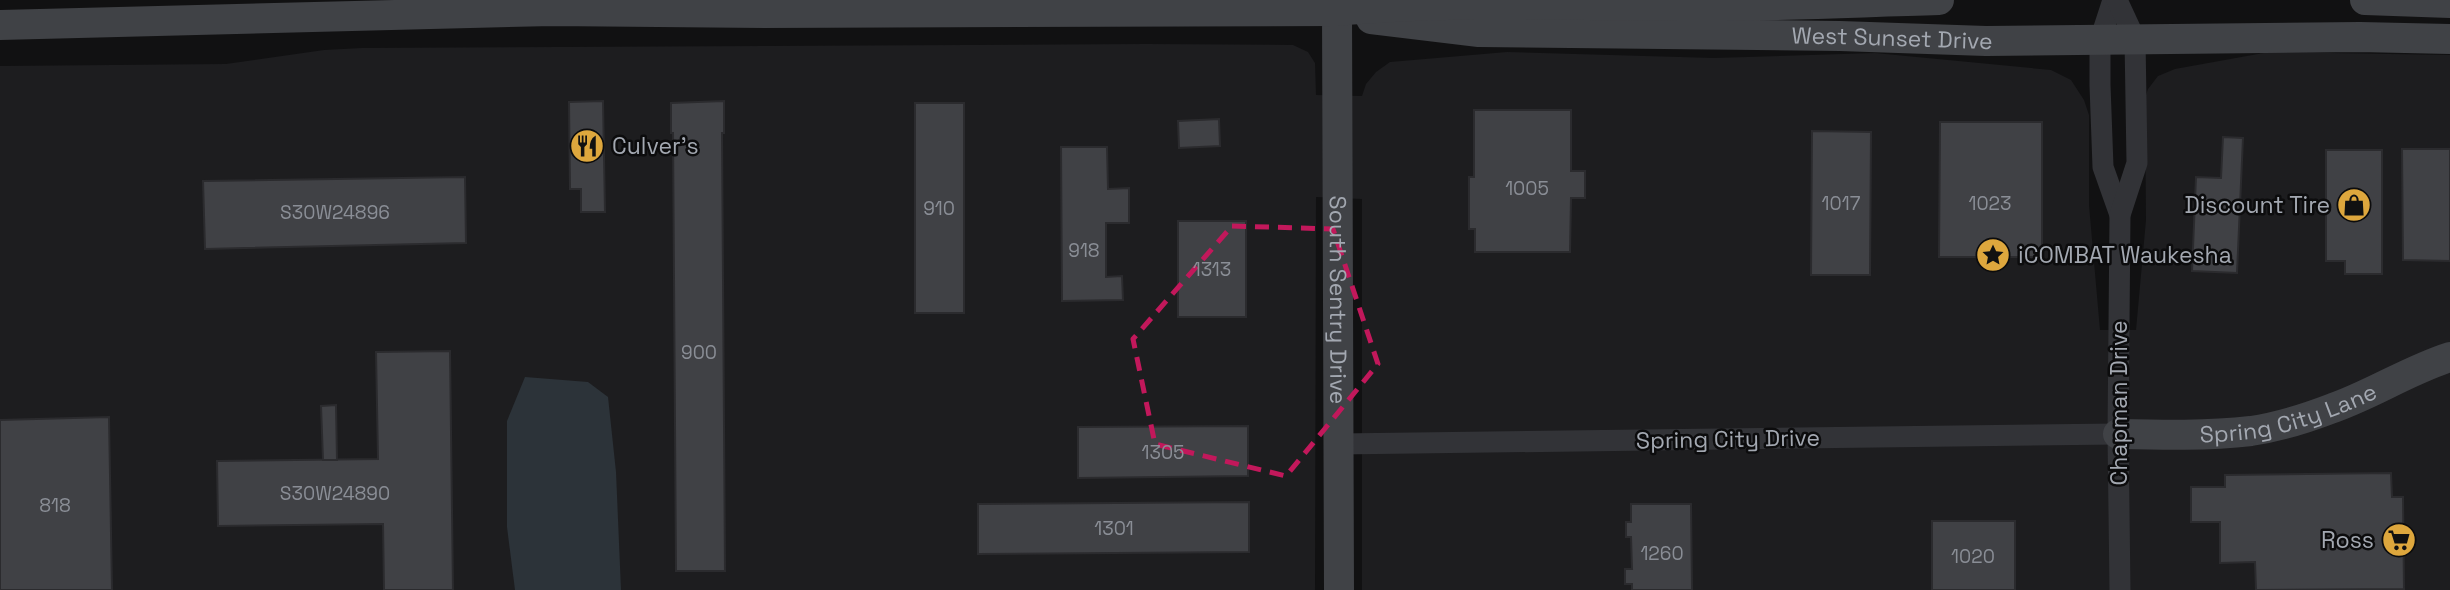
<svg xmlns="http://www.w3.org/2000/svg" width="2450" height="590" font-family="'Space Grotesk',sans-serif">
<rect width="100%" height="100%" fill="#111112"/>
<path fill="#1d1d1f" d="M 1146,44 L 1293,45 L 1308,52 L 1315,63 L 1316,95 L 1362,96 L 1366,84 L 1376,72 L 1390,62 L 1507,52 L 1714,58 L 1875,53 L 2051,70 L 2071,80 L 2084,100 L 2089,115 L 2089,205 L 2100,330 L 2136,330 L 2146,220 L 2145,98 L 2148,89 L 2158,76 L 2175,69 L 2269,52 L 2450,55 L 2450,590 L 1362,590 L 1362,199 L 1316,197 L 1315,590 L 0,590 L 0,66 L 226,64 L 324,50 L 362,48 Z"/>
<path fill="#2c3339" d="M 525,377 L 588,382 L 608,397 L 616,472 L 621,590 L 515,590 L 507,527 L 507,421 Z"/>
<g fill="#404145" stroke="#2b2b2e" stroke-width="2">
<path d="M 603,101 L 605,212 L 581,212 L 581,189 L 570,189 L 569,102 Z"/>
<path d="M 724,101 L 724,133 L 722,133 L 725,571 L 676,571 L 673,133 L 671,133 L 671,103 Z"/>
<rect x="915" y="103" width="49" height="210"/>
<path d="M 1474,110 L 1571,110 L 1571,171 L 1585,171 L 1585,198 L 1571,198 L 1570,252 L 1475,252 L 1475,229 L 1469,229 L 1469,177 L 1474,177 Z"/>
<path d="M 1219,119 L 1220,146 L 1179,148 L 1178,121 Z"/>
<path d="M 1940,122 L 2042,122 L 2042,257 L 1939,257 Z"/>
<path d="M 1812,131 L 1871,132 L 1870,275 L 1811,275 Z"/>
<path d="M 2223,137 L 2243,138 L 2237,273 L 2192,271 L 2196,177 L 2221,178 Z"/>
<path d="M 1061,147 L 1107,147 L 1108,189 L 1129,188 L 1129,223 L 1106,223 L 1106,277 L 1122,276 L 1123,300 L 1062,301 Z"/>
<path d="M 2402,149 L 2450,149 L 2450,261 L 2403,260 Z"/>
<path d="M 2326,150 L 2382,150 L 2382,274 L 2345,274 L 2345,261 L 2326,261 Z"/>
<path d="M 465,177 L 466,243 L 205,249 L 203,181 Z"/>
<rect x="1178" y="221" width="68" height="96"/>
<path d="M 450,351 L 453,590 L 384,590 L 383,524 L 218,526 L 217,461 L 378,459 L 376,352 Z"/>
<path d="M 336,405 L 337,460 L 323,460 L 321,406 Z"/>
<path d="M 109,417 L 112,590 L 0,590 L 0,420 Z"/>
<path d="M 1248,426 L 1248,476 L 1078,478 L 1078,427 Z"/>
<path d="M 2391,473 L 2392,497 L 2403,497 L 2404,589 L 2256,590 L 2255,562 L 2220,563 L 2220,522 L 2191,522 L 2191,487 L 2225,487 L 2225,475 Z"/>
<path d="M 1249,502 L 1249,552 L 978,554 L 978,504 Z"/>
<path d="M 1631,504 L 1691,504 L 1692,590 L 1632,590 L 1632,584 L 1625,584 L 1625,569 L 1632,569 L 1631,537 L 1626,537 L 1626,522 L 1631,522 Z"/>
<rect x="1932" y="521" width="83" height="69"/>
</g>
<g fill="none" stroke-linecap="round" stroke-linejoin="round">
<g stroke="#323337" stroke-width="21">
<path d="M 2113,0 L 2100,40 L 2100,85 L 2103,167 L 2120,215"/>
<path d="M 2117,0 L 2135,39 L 2137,163 L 2120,215 L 2118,434 L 2120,590"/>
<path d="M 1339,444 L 2118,434"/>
</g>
<g stroke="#404246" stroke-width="30">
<path d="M 2365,0 L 2450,3"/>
<path id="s1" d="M 1337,11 L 1339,590"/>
<path id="s2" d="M 1371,19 L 1479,32 L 1840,36 L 1986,41 L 2360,37 L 2450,39"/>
<path d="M 0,25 L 552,11 L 766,13 L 1337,11 C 1461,0 1585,6 1710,6 C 1786,6 1863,2 1939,0"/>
<path id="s3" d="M 2118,434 C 2162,435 2207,436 2251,431 C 2279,427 2307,418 2333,408 C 2373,394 2409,370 2450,357"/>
</g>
</g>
<path fill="none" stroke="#c2185b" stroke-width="5" stroke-dasharray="14 9" stroke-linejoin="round" d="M 1232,226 L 1333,229 L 1378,364 L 1286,476 L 1155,444 L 1133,339 Z"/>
<defs>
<g id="restaurant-disc" transform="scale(1.75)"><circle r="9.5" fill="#dea73d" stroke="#0c0c0d"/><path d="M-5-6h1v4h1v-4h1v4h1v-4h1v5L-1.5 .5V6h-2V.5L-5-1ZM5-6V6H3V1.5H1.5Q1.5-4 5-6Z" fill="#111"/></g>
<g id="shop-disc" transform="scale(1.75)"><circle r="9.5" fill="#dea73d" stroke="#0c0c0d"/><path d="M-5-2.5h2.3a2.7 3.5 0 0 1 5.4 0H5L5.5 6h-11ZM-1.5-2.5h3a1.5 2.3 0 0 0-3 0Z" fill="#111"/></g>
<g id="sight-disc" transform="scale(1.75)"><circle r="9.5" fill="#dea73d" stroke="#0c0c0d"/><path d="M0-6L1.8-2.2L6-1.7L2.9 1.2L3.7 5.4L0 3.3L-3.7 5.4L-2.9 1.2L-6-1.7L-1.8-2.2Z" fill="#111"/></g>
<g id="supermarket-disc" transform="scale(1.75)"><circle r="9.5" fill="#dea73d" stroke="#0c0c0d"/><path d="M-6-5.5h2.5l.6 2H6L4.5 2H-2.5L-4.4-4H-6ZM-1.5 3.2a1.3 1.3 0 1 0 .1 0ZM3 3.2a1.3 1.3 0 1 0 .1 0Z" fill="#111"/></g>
</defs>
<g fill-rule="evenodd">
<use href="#restaurant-disc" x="587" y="146"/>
<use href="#shop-disc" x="2354" y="205"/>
<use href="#sight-disc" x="1993" y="255"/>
<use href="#supermarket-disc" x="2399" y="540"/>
</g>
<g text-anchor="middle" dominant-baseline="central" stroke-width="5" stroke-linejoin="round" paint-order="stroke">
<g font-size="19" fill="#8a8e96">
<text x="1527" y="188">1005</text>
<text x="1841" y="203">1017</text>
<text x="1990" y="203">1023</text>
<text x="939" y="208">910</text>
<text x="335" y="212">S30W24896</text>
<text x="1084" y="250">918</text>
<text x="1212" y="269">1313</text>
<text x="699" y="352">900</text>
<text x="1163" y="452">1305</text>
<text x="335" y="493">S30W24890</text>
<text x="55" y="505">818</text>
<text x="1114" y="528">1301</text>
<text x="1662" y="553">1260</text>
<text x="1973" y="556">1020</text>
</g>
<g font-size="23" fill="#a3a8b1" stroke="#0c0c0d">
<text stroke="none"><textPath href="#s2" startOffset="522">West Sunset Drive</textPath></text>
<text stroke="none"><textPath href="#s1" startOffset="289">South Sentry Drive</textPath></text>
<text transform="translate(2119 403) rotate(-90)">Chapman Drive</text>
<text stroke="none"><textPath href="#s3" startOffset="173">Spring City Lane</textPath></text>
<text transform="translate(1728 439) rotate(-1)">Spring City Drive</text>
</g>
<g font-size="23" fill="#a3a8b1" stroke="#0c0c0d" text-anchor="start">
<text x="612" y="146">Culver's</text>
<text x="2330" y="205" text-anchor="end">Discount Tire</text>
<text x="2018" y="255">iCOMBAT Waukesha</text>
<text x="2374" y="540" text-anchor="end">Ross</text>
</g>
</g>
</svg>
